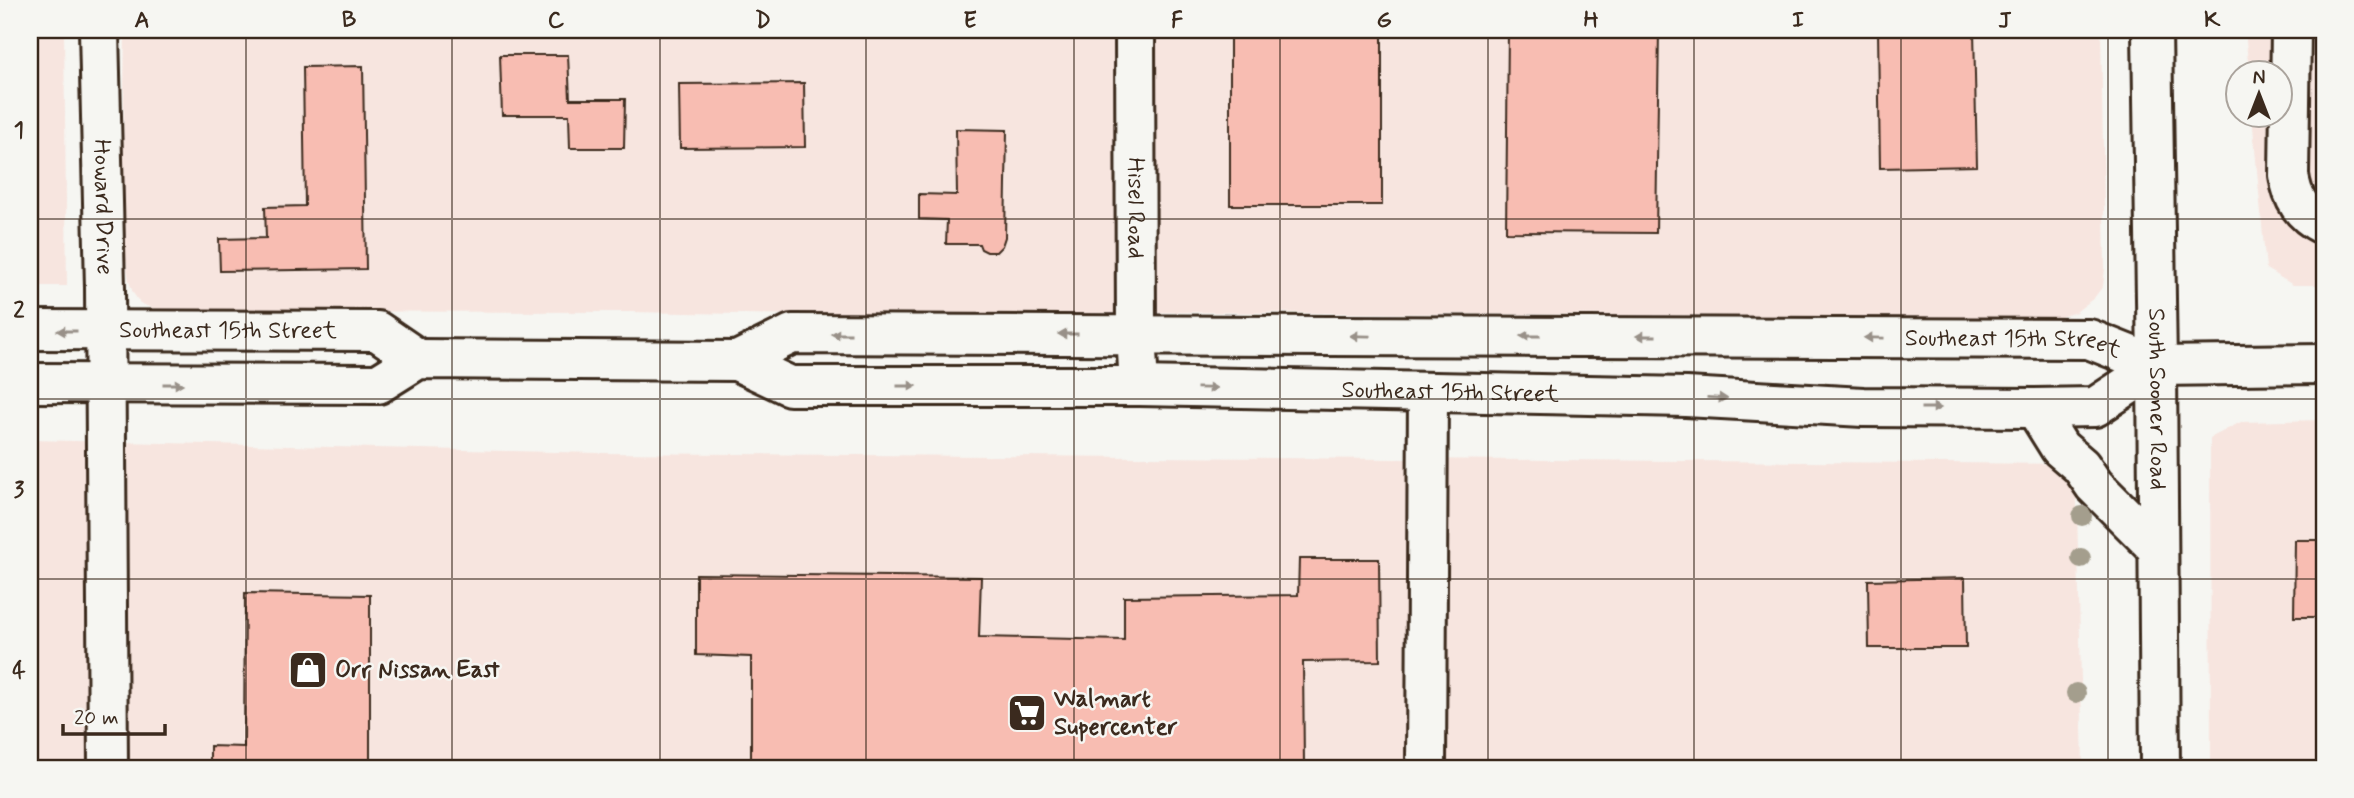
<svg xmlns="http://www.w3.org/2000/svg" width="2354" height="798" font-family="Mynerve,sans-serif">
<rect width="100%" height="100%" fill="#f6f6f2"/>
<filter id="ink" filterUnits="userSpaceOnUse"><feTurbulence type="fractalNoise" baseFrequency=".0143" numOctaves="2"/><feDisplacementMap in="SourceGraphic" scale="14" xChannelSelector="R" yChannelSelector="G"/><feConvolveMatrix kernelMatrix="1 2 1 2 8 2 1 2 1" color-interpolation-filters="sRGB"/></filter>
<g filter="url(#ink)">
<g fill="#f7e5df">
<path d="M 30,30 L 64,30 L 67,286 L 30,286 Z"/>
<path d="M 125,30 L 2101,30 L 2105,268 L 2103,286 L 2094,298 L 2076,312 L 2057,318 L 1189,312 L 867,316 L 629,312 L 171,311 L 154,309 L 140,303 L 133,293 L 129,281 L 124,246 L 122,215 Z"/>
<path d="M 2245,30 L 2324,30 L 2324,285 L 2293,285 L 2266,269 L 2252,116 L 2280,116 L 2280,74 L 2249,73 Z"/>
<path d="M 2324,420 L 2324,768 L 2211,768 L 2210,438 L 2241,422 Z"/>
<path d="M 30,440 L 599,453 L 2076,464 L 2083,768 L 30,768 Z"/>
</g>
<g fill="#f8bdb2" stroke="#3b2a1e" stroke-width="2">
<rect x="1230" y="30" width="152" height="175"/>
<path d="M 1508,30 L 1659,30 L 1656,233 L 1506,232 Z"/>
<path d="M 1878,30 L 1974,30 L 1977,166 L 1880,168 Z"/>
<path d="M 500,55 L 568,55 L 570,99 L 625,99 L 624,148 L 570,148 L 569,115 L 502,115 Z"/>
<path d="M 363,66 L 366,269 L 220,271 L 219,239 L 266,238 L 265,207 L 305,206 L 303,67 Z"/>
<path d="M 804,83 L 805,147 L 680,148 L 679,84 Z"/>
<path d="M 956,129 L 1007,130 L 1005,237 L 1002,246 L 996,252 L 987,252 L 981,249 L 979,244 L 946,244 L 947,220 L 919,219 L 919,194 L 957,195 Z"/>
<path d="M 2295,540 L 2324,540 L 2324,617 L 2294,617 Z"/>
<path d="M 1299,559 L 1379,559 L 1380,661 L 1303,662 L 1304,764 L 1235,765 L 1234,768 L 751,768 L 751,657 L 696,655 L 696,574 L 981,577 L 979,637 L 1124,640 L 1124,597 L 1298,595 Z"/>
<path d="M 1965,578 L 1966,648 L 1869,648 L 1868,580 Z"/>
<path d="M 245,593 L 370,595 L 370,768 L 210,768 L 210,746 L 244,747 Z"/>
</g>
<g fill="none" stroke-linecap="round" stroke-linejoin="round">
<g stroke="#3b2a1e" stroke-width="44">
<g id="minor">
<path id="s1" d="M 99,30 L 105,288 L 108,768"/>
<path id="s2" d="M 1135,30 L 1136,334 L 1139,386"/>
<path d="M 2291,30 L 2289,175 C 2292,199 2302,214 2324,225"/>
<path d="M 1426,768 L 1428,393"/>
</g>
</g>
<g stroke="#3b2a1e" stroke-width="44">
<g id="major">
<path id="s3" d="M 2152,30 L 2157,366 L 2160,768"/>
<path id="s4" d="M 30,330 L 377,331 L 418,359"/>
<path id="s5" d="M 737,361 L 792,334 L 2089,339 L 2157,366 L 2324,364"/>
<path id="s6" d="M 30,383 L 378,384 L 418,359 L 737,361 L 790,386 L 1139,386 L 1686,397 L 1863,407 L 2035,408 L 2095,407 L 2157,366"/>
<path d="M 2035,408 L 2060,448 L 2081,466 L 2094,485 L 2158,549"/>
</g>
</g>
<use href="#minor" stroke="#f6f6f2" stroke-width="38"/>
<use href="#major" stroke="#f6f6f2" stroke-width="38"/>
</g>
<g fill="#a49e8d">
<circle cx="2082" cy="516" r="10"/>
<circle cx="2081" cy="558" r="10"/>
<circle cx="2076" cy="693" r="10"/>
</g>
<defs><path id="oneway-solid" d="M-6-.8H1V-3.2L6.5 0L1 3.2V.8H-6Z" transform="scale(1.75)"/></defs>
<g fill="#989088">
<use href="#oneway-solid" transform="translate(67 331) rotate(-180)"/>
<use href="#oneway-solid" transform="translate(841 334) rotate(180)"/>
<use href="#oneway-solid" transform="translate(1068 334) rotate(180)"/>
<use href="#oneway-solid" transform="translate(1360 336) rotate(-179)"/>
<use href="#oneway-solid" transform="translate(1530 336) rotate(180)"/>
<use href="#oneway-solid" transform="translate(1646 336) rotate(-180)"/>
<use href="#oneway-solid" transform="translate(1874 338) rotate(-179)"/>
<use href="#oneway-solid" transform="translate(173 384)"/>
<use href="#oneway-solid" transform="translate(907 386)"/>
<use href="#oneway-solid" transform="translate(1207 388) rotate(1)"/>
<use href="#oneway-solid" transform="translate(1717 398) rotate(3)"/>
<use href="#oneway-solid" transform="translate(1931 408)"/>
</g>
</g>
<path fill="none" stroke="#3b2a1e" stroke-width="2" stroke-opacity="0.55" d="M 246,30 L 246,768M 452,30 L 452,768M 660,30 L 660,768M 866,30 L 866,768M 1074,30 L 1074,768M 1280,30 L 1280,768M 1488,30 L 1488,768M 1694,30 L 1694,768M 1901,30 L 1901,768M 2108,30 L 2108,768M 30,219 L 2324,219M 30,399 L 2324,399M 30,579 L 2324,579"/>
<defs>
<g id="shop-square" transform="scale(2.0125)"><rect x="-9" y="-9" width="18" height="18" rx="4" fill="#3b2a1e" stroke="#f6f6f2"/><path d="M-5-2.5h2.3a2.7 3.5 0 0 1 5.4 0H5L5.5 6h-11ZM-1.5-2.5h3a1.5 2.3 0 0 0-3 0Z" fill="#fff"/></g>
<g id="supermarket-square" transform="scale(2.0125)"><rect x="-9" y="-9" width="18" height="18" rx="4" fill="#3b2a1e" stroke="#f6f6f2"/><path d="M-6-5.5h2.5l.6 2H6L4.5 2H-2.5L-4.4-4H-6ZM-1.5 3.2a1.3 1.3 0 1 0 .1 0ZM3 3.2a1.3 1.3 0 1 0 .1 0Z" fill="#fff"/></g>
</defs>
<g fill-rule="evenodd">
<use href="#shop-square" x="308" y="670"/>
<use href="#supermarket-square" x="1027" y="713"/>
</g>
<g text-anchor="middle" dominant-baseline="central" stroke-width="5" stroke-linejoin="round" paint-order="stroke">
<g font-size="24" fill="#3b2a1e" stroke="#f6f6f2">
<text stroke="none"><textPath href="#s1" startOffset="177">Howard Drive</textPath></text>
<text stroke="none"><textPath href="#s2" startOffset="178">Hisel Road</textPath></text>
<text stroke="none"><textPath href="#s4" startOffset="198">Southeast 15th Street</textPath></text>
<text stroke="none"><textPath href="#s5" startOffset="1283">Southeast 15th Street</textPath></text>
<text stroke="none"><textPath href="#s6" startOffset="1433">Southeast 15th Street</textPath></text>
<text stroke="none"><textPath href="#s3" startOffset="369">South Sooner Road</textPath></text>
</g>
<g font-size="24" font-weight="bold" fill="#3b2a1e" stroke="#f6f6f2" text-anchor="start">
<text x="335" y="670">Orr Nissan East</text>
<text x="1054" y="699">Walmart<tspan x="1054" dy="28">Supercenter</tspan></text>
</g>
</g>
<rect width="2354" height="798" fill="none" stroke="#f6f6f2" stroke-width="77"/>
<g transform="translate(2259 94)"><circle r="33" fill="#f6f6f2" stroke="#aba49d" stroke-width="2"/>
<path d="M0-5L12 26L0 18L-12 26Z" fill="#3b2a1e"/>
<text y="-10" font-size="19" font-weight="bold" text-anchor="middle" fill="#3b2a1e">N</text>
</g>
<path d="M63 724v10h102v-10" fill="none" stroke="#3b2a1e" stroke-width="3.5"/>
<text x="74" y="724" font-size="21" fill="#3b2a1e" stroke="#f6f6f2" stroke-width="5" paint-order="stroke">20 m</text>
<rect x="38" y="38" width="2278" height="722" fill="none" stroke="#3b2a1e" stroke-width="2.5"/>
<g font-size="23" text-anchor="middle" font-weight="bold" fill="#3b2a1e">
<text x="142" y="27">A</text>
<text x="349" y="27">B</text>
<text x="556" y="27">C</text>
<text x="763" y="27">D</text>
<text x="970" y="27">E</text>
<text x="1177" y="27">F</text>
<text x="1384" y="27">G</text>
<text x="1591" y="27">H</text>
<text x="1798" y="27">I</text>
<text x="2005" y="27">J</text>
<text x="2212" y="27">K</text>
<text x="19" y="137">1</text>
<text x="19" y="317">2</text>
<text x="19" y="497">3</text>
<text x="19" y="677">4</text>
</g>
</svg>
